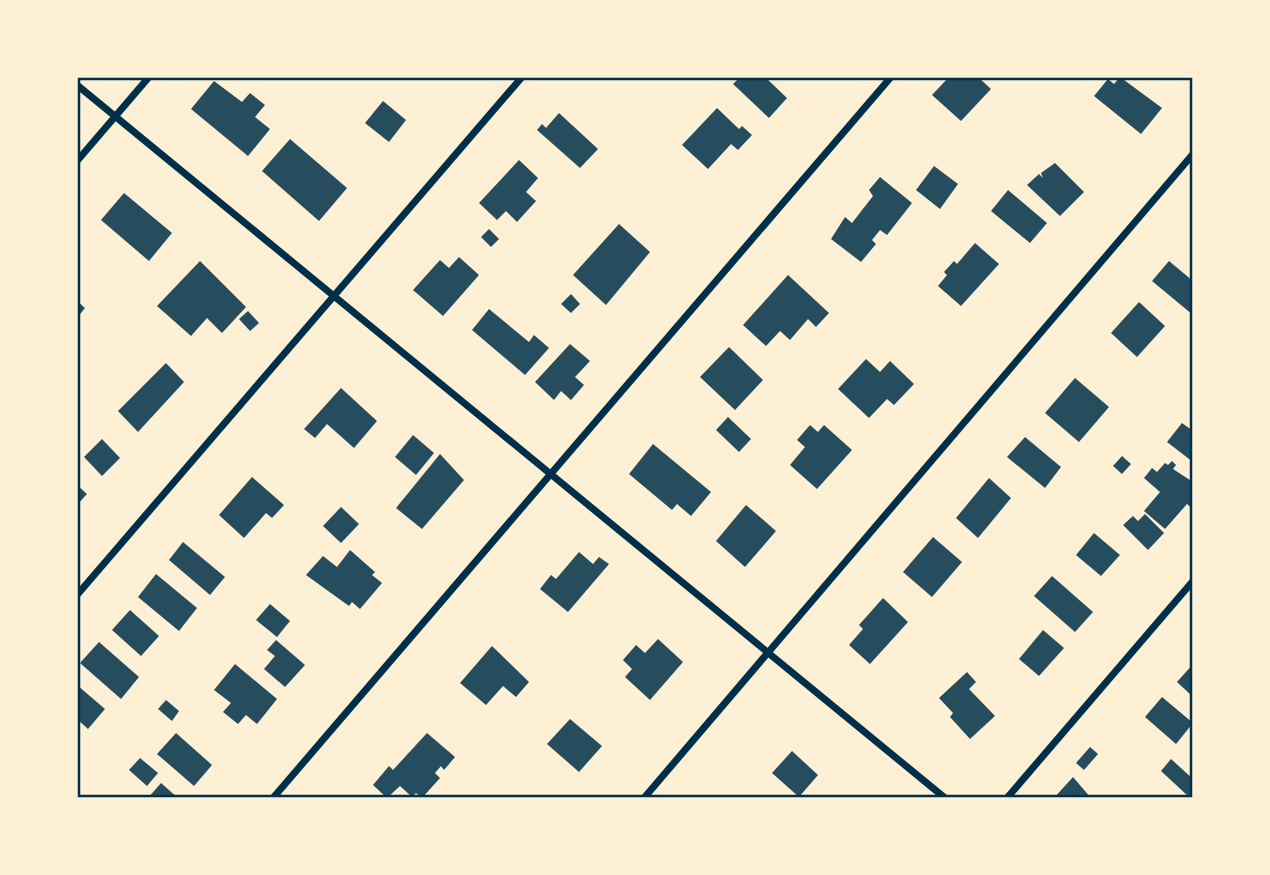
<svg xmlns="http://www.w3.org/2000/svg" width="1270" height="875" font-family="Montserrat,sans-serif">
<rect width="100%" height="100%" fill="#fdf0d5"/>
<g fill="#264d5e">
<path d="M 740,77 L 765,77 L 787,98 L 769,118 L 733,84 Z"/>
<path d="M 949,77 L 978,77 L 991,89 L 961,121 L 932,95 Z"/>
<path d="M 1120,77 L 1162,108 L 1141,134 L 1094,96 L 1108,79 L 1114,84 Z"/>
<path d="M 214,81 L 242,102 L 250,93 L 265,105 L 255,117 L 270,129 L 248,156 L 191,109 Z"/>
<path d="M 383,101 L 406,120 L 389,142 L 365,123 Z"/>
<path d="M 717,108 L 739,129 L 742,126 L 752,135 L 738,150 L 731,144 L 708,169 L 682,145 Z"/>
<path d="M 559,113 L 598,149 L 580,168 L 537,130 L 542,124 L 546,128 Z"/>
<path d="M 290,139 L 347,188 L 319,221 L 262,171 Z"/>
<path d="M 519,160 L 538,178 L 526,192 L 536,201 L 517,222 L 506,211 L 497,220 L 479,203 Z"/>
<path d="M 1055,163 L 1084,192 L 1060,216 L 1027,185 L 1039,174 L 1043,178 L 1041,173 Z"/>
<path d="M 934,166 L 958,184 L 940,209 L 916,190 Z"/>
<path d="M 880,177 L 912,203 L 887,235 L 880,230 L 872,240 L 876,244 L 861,262 L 831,239 L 845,217 L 852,223 L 873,196 L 869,190 Z"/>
<path d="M 1008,190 L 1047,223 L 1030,243 L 991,211 Z"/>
<path d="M 124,193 L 172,233 L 149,261 L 101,220 Z"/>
<path d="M 619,224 L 650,252 L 606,305 L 573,275 Z"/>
<path d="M 489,229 L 499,239 L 491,247 L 481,237 Z"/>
<path d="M 975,243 L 999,264 L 961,306 L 938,286 L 947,275 L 944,272 L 954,261 L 957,264 Z"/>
<path d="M 459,257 L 479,275 L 443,316 L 413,290 L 440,260 L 449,268 Z"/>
<path d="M 200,261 L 246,307 L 222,333 L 207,318 L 191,336 L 157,306 Z"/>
<path d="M 1169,261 L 1193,281 L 1193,315 L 1152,281 Z"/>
<path d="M 788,275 L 829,313 L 816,327 L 808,319 L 790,340 L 780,331 L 766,346 L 743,325 Z"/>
<path d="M 571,294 L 580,304 L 571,313 L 561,304 Z"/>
<path d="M 77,301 L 85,308 L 77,318 Z"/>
<path d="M 1139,302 L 1165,326 L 1137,357 L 1111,333 Z"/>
<path d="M 489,309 L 529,342 L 534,335 L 549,348 L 525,375 L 472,330 Z"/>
<path d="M 248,311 L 259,323 L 250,331 L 239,319 Z"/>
<path d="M 570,344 L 590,361 L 575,377 L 584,385 L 571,400 L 561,391 L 554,400 L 535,382 Z"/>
<path d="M 729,347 L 763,380 L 735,410 L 700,377 Z"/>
<path d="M 866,359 L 880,372 L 890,361 L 914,384 L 894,405 L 887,399 L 869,418 L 838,389 Z"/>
<path d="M 166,363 L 184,382 L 138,432 L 118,411 Z"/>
<path d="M 1075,378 L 1109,407 L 1079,442 L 1045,413 Z"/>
<path d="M 341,388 L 377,421 L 354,448 L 327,424 L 315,438 L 304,429 Z"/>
<path d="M 728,417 L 751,439 L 739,452 L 716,430 Z"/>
<path d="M 1182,423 L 1193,431 L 1193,462 L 1167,442 Z"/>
<path d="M 810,425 L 818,432 L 824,425 L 852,450 L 817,489 L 790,465 L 805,447 L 797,440 Z"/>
<path d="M 413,435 L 434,453 L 416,475 L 395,457 Z"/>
<path d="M 1025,437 L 1061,467 L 1045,488 L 1007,457 Z"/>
<path d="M 102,439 L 120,458 L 102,476 L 84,457 Z"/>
<path d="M 653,444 L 711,492 L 691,516 L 677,504 L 672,510 L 629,474 Z"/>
<path d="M 440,454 L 464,480 L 422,529 L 396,508 Z"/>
<path d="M 1122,456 L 1131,464 L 1122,474 L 1113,466 Z"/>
<path d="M 1172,461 L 1176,465 L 1173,469 L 1193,482 L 1193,509 L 1187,504 L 1165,529 L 1144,511 L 1160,492 L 1144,478 L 1152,468 L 1157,472 L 1165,463 L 1168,465 Z"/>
<path d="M 252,477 L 284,505 L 272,518 L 266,513 L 244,538 L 219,515 Z"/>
<path d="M 989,478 L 1011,498 L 978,538 L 956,518 Z"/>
<path d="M 77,485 L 87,494 L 77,505 Z"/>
<path d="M 746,505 L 776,531 L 745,567 L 716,541 Z"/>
<path d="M 341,507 L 359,524 L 341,543 L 323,526 Z"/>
<path d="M 1145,514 L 1164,533 L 1148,550 L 1123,525 L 1133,516 L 1138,521 Z"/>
<path d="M 1094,533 L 1120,555 L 1101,576 L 1076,555 Z"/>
<path d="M 933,537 L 962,562 L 932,597 L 903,572 Z"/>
<path d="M 183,542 L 225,577 L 210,595 L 169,560 Z"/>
<path d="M 350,550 L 375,572 L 372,575 L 382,583 L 360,609 L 352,602 L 349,606 L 306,575 L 323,556 L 337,567 Z"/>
<path d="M 579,552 L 593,564 L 599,557 L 609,564 L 568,612 L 540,589 L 551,575 L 556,579 Z"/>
<path d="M 156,574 L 197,608 L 179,631 L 138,597 Z"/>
<path d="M 1052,576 L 1093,612 L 1075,632 L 1034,596 Z"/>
<path d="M 883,598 L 908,622 L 870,664 L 849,645 L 863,629 L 859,625 Z"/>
<path d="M 270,604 L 290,621 L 277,637 L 256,620 Z"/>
<path d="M 130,610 L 159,636 L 141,656 L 112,630 Z"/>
<path d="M 1043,630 L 1064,648 L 1039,676 L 1019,659 Z"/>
<path d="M 658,639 L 683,662 L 650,700 L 625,677 L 632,669 L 623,660 L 636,645 L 645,653 Z"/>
<path d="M 276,640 L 305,665 L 285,687 L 264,669 L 275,656 L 267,650 Z"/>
<path d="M 99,642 L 139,677 L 121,699 L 80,663 Z"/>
<path d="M 492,646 L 529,682 L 516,697 L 503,686 L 486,705 L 460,683 Z"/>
<path d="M 235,664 L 277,699 L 257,724 L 246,715 L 238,724 L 223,712 L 231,703 L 214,690 Z"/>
<path d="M 1193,664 L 1193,697 L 1177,682 Z"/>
<path d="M 967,672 L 976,682 L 969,689 L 995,716 L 970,739 L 950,717 L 953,713 L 939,698 Z"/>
<path d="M 77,685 L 105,709 L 88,729 L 77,719 Z"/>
<path d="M 1162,697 L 1193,723 L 1176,744 L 1145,717 Z"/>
<path d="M 166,700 L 179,711 L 172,721 L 158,709 Z"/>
<path d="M 570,719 L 602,746 L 579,772 L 547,744 Z"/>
<path d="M 176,733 L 212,765 L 194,786 L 157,754 Z"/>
<path d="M 427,733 L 455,757 L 444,770 L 441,766 L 435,773 L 440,778 L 422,798 L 416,793 L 412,797 L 400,786 L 387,798 L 373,785 L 389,766 L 393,770 Z"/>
<path d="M 1090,747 L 1098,754 L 1084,770 L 1076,763 Z"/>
<path d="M 792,751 L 818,775 L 799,797 L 772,773 Z"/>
<path d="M 140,758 L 158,773 L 147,786 L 129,770 Z"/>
<path d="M 1171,759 L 1193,779 L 1193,791 L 1188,796 L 1161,771 Z"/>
<path d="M 1073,777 L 1091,798 L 1054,798 Z"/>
<path d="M 161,783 L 178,798 L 148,798 Z"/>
</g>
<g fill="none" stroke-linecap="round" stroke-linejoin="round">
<g stroke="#003049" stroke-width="7">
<path d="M 77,85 L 945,798"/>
<path d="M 77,161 L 149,77"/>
<path d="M 77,595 L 522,77"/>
<path d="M 273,798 L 891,77"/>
<path d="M 644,798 L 1193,154"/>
<path d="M 1007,798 L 1193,581"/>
</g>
</g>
<rect width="1270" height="875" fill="none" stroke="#fdf0d5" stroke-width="158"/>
<rect x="79" y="79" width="1112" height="717" fill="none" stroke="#003049" stroke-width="2.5"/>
</svg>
